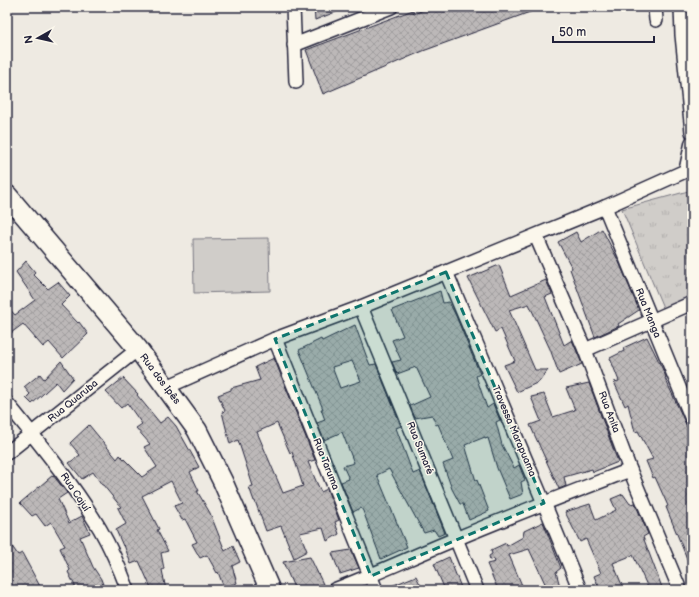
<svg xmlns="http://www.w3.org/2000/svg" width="699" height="597" font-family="'Balsamiq Sans',sans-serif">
<defs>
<pattern id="grass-tufts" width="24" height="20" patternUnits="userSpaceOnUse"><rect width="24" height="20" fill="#d0cdc9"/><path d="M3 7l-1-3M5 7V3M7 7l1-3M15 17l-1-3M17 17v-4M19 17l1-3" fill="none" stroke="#b2b0ae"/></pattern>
<pattern id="building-cross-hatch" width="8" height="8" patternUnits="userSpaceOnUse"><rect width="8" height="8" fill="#bcb8b8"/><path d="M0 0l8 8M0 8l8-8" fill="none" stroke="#a19e9f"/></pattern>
</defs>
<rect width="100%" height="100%" fill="#eeeae2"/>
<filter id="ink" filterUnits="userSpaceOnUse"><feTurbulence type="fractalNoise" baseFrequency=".025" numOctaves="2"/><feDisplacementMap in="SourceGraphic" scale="8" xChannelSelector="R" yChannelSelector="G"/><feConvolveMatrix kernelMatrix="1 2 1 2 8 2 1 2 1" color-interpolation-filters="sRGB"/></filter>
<g filter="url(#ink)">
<path fill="url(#grass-tufts)" stroke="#797882" d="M 692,190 L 692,299 L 664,310 L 622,209 Z"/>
<path fill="#d0cdc9" stroke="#797882" d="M 269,238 L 270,291 L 194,293 L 193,239 Z"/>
<g fill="url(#building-cross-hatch)" stroke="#22223b" fill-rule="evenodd">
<path d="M 314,7 L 346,7 L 346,8 L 315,20 Z"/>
<path d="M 430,7 L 541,7 L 541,8 L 423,51 L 323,94 L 306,50 L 413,10 L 414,14 Z"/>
<path d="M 602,229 L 619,262 L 639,310 L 618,324 L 619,326 L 595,337 L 570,269 L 572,268 L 558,242 L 576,232 L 581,242 Z"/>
<path d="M 26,261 L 35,272 L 33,274 L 48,289 L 58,282 L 70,296 L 61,305 L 78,323 L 79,322 L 88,334 L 63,358 L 49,342 L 43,347 L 23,324 L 7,336 L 7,306 L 15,315 L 35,300 L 16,272 Z"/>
<path d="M 499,265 L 511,295 L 546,280 L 552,294 L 545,297 L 564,345 L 572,340 L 582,364 L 559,374 L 550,349 L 529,304 L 509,310 L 535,370 L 548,370 L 539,382 L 517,392 L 504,365 L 515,361 L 501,329 L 495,332 L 468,278 Z"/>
<path d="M 440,291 L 443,303 L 449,302 L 456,316 L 480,374 L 476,376 L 487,408 L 493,404 L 500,420 L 496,422 L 502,445 L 514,468 L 519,465 L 525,480 L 521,482 L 523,494 L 510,499 L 497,468 L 488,438 L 485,439 L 485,437 L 465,445 L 476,481 L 477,480 L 489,511 L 469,520 L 463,504 L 460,504 L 452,489 L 443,464 L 453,460 L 438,424 L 436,425 L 432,415 L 415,418 L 410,406 L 430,397 L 416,367 L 397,374 L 392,362 L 401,360 L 392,340 L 403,336 L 392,310 Z"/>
<path d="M 355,325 L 366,355 L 370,365 L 376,364 L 401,426 L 396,428 L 413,474 L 420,471 L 445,533 L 438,536 L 434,530 L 424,533 L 389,469 L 377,475 L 407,547 L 381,559 L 363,511 L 361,508 L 353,512 L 341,482 L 349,479 L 343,466 L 354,463 L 342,432 L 324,440 L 317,423 L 325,420 L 321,409 L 323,409 L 299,350 L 321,339 L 322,341 ZM 352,361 L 361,381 L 340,388 L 332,367 Z"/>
<path d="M 647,337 L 662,368 L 666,377 L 665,378 L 692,438 L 692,571 L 666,507 L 668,506 L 655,477 L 653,478 L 646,461 L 653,459 L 638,431 L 635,432 L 628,404 L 625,406 L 614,382 L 619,381 L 610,358 L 624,351 L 623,348 Z"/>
<path d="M 274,358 L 315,460 L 308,462 L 316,481 L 321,492 L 327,489 L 339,520 L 335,522 L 339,534 L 327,541 L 323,528 L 300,533 L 307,551 L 294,558 L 281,526 L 266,531 L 255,501 L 254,501 L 249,487 L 253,486 L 238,440 L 230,444 L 222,412 L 225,411 L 218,395 L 231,390 L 231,388 L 260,380 L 255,367 ZM 277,423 L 290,453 L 292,452 L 303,486 L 283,493 L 257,432 Z"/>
<path d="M 61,361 L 73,378 L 62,390 L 56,382 L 32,404 L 26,398 L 30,394 L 24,387 L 40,374 L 44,379 Z"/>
<path d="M 123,378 L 138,394 L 137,395 L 160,423 L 168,417 L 176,426 L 199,467 L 190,472 L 199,491 L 197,491 L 210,513 L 225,551 L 233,546 L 240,562 L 232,566 L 237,583 L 224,588 L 218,572 L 217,573 L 207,555 L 200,558 L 192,544 L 197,542 L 185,519 L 182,520 L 174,506 L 182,503 L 171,481 L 142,496 L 159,529 L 157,530 L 168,551 L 161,553 L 164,569 L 162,570 L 166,590 L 152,590 L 139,561 L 131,564 L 124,545 L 123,546 L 116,530 L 126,524 L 118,508 L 121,507 L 103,485 L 102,485 L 93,472 L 82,479 L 69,463 L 80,455 L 70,443 L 89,425 L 117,459 L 120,455 L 142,477 L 157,467 L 144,447 L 150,444 L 136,428 L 142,424 L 127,403 L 121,408 L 106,392 Z"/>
<path d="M 589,383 L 618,462 L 593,472 L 592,469 L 564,477 L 566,486 L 559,489 L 530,425 L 541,421 L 531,397 L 544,394 L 553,417 L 575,410 L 566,388 Z"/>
<path d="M 53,475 L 67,493 L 58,499 L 69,523 L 82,516 L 90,533 L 80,537 L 93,567 L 101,579 L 105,590 L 77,590 L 68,572 L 70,570 L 60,548 L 65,546 L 51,522 L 45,526 L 36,514 L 32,516 L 20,503 Z"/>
<path d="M 623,494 L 630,504 L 635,503 L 648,534 L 643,537 L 663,590 L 649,590 L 633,555 L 613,563 L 624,590 L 600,590 L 594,576 L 601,573 L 586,539 L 580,542 L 565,512 L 590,504 L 596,520 L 616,510 L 611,499 Z"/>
<path d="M 543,522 L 561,568 L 556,572 L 561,590 L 548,590 L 529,549 L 509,555 L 524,590 L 498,590 L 487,564 L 495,562 L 494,559 L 490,560 L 489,556 L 492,554 L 491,550 L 506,543 L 507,546 L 523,537 L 524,531 Z"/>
<path d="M 7,539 L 18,555 L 22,553 L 42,590 L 7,590 Z"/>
<path d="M 351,550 L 359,568 L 340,574 L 332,553 Z"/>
<path d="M 310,557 L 323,584 L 309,590 L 295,590 L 283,562 Z"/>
<path d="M 449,557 L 462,590 L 445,590 L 434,564 Z"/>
<path d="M 416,576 L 423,590 L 384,590 L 384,589 Z"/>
</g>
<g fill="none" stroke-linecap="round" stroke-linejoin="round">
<g stroke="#22223b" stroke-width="16">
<g id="street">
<path d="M 293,7 L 296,82"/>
<path d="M 655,7 L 656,20"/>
<path d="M 681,7 L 682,35 L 692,132"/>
<path d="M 294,45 L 391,7"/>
<path d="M 686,170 L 692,142"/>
<path d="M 605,207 L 692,419"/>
<path d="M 536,236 L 585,350 L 630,470 L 680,590"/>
<path d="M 446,272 L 544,503 L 580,590"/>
<path d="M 361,307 L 477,590"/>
<path d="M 275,339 L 376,590"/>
<path d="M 585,350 L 692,303"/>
<path d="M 167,387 L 275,339 L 361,307 L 605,207 L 692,168"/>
<path d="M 7,403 C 40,444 73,484 100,529 C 111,548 120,569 128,590"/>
<path d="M 7,453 L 138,349"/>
<path d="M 334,590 C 376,574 416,555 458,538 C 515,514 573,492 630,470"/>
</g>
</g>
<g stroke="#22223b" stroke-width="22">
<path id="secondary" d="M 7,195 L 138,349 L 197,430 L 223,482 L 270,590"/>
</g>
<use href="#street" stroke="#fbf7ec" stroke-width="13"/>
<use href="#secondary" stroke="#fbf7ec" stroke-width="19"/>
</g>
</g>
<path fill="#0f766e" fill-opacity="0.2" stroke="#0f766e" stroke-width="3" stroke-dasharray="8 5" stroke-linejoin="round" d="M 446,272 L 544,503 L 371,576 L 275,339 Z"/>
<g text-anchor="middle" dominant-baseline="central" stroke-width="3" stroke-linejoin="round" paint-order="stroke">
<g font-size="10" fill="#22223b" stroke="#fbf7ec">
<text transform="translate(648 313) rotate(68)">Rua Manga</text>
<text transform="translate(160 379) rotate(53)">Rua dos Ipês</text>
<text transform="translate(73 401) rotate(-39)">Rua Quaruba</text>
<text transform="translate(609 412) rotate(69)">Rua Anita</text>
<text transform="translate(514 431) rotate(67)">Travessa Marapuama</text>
<text transform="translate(420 448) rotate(68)">Rua Sumaré</text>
<text transform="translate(326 464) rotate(68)">Rua Taruma</text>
<text transform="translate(75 492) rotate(56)">Rua Cajuí</text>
</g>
</g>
<rect width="699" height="597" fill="none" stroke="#fbf7ec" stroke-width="24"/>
<rect x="12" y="12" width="675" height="573" fill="none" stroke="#22223b" stroke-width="1.5" filter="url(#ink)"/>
<g transform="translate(38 38) rotate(262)" stroke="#fbf7ec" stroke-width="3" paint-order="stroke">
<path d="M0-3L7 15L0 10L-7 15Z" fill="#22223b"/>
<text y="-6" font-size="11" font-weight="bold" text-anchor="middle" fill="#22223b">N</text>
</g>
<path d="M553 36v6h101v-6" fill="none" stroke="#22223b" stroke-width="2"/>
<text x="559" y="36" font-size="12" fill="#22223b" stroke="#fbf7ec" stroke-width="3" paint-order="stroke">50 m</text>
</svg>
